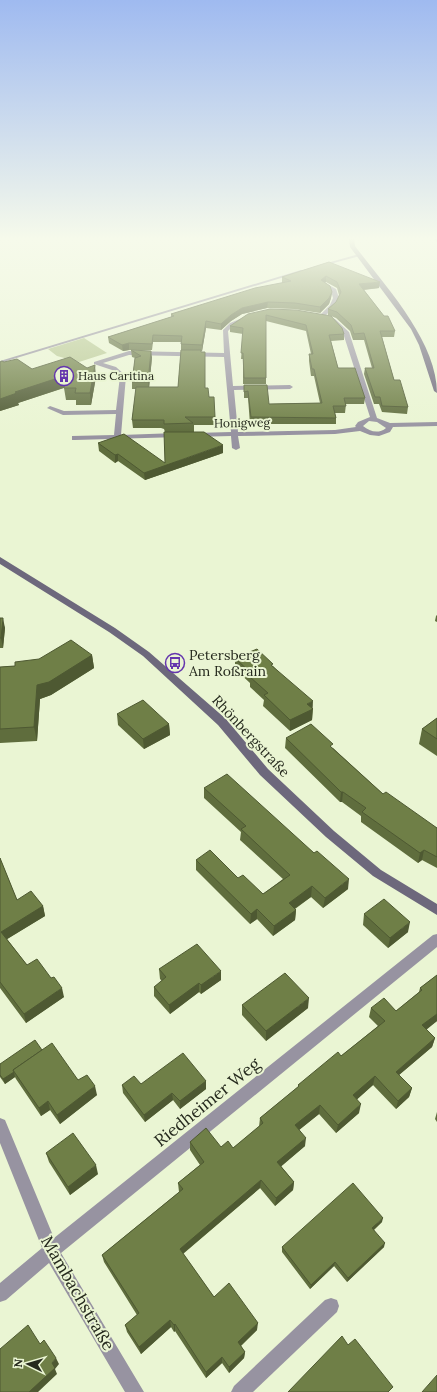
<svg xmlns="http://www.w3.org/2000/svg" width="437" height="1392" viewBox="0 0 437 1392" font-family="Lora,serif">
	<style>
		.green { fill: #b8c893 }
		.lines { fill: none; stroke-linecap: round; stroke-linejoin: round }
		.lane { fill: #9793a1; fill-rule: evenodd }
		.street { fill: #9793a1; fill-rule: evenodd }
		.secondary { fill: #6d687c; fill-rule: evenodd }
		.wall { fill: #5f6d3d }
		.shaded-wall { fill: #4e5932 }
		.building { fill: #6f7f47; stroke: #4e5932 }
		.labels { text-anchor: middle; stroke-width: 4; stroke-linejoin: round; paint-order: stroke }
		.far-poi-label { font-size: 12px; fill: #25291d; stroke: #eaf5d3; text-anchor: start }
		.far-street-label { font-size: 12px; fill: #25291d; stroke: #eaf5d3 }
		.poi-label { font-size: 14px; fill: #25291d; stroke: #eaf5d3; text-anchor: start }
		.street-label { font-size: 14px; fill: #25291d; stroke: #eaf5d3 }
		.near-street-label { font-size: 17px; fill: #25291d; stroke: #eaf5d3 }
	</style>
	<rect width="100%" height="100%" fill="#eaf5d3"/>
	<!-- green -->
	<polygon class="green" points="84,338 107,353 79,362 57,356 48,349"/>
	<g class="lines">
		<!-- lane -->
		<g class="lane">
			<polygon points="359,254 360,256 322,266 320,265"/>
			<polygon points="301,270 304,271 0,363 0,361"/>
		</g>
		<!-- street -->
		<g class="street">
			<path d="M325,283L336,289L339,298L334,307L325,316L335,319L349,332L377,418L390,423L437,422V426L393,427L390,432L379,436L370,435L360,431L335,434L238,436L240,448L236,450L232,448L231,436L192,437L191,435L195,433L231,432L224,357L129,355L103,363L116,367L126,376L121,435L177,433L181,435L180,437L75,440H72V436L114,435L116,414L63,415L47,408L50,406L64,411L116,410L120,376L112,370L94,364V362L129,351L224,353L223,330L230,323L252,314L255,316L254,317L234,325L228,331L233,386L290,385L293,387L290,389L234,390L238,432L335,430L356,427L355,426L358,422L370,417L343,333L331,321L318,317L330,305L333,298L331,291L322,285ZM369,421L377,422L386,428C379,434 370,432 363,426Z"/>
			<polygon points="437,934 437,947 61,1253 144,1392 125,1392 49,1263 6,1300 0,1302 0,1283 42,1248 0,1143 0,1118 5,1120 54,1238 433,935"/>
			<polygon points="331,1298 337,1300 339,1306 337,1312 253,1392 231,1392 234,1386 325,1300"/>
		</g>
		<!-- secondary -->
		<g class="secondary">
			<path d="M349,239H354L355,246C385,286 437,341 437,393L434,391L419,345L411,329L350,247Z"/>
			<polygon points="434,239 437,239 437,242"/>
			<polygon points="0,557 115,628 149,652 226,719 268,769 334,831 381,870 437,904 437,915 373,876 326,837 260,775 218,725 143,656 109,632 0,564"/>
		</g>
	</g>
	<!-- wall -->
	<g class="wall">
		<polygon points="329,262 379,288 364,290 395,331 394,337 382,337 394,380 408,407 407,414 382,412 379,404 374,404 364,374 365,368 372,368 364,340 353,340 350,331 336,318 328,315 328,309 336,302 339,295 337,288 326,282 325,282 332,292 331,298 329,304 320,313 294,309 267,308 242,314 231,321 221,330 206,328 202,351 201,351 201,352 205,388 215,417 215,425 194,425 194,432 165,432 164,429 161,428 133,428 132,420 136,389 132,389 132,382 135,358 132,357 131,350 152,357 149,387 178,387 181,350 181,342 153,342 152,350 129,350 123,351 109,343 108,337 171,317 171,314 282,283 282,277"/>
		<polygon points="270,309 344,334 344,340 331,341 338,368 365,398 364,404 346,404 345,413 335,413 336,418 336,424 250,424 248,398 244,398 244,385 269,404 320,403 314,376 311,376 309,361 309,354 311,354 306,331 266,321 266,384 243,384 243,359 241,359 243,334 230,332 230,326"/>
		<polygon points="0,362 4,362 32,369 96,377 91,405 76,405 76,400 66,400 64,388 18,403 19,405 0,411"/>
		<polygon points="98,443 165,463 223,453 145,480 118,461 115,463 99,451"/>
		<polygon points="437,615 437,622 435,621 436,616"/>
		<polygon points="0,618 5,628 3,648 0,648"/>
		<polygon points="92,655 94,668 51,695 40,699 37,741 0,743 0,667 15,666"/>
		<polygon points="235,658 273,666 313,709 312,720 290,731 263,706 264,700 250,687 250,683 235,669"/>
		<polygon points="117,714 169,724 170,735 144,749 118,725"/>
		<polygon points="437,718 437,756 419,744 422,729"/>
		<polygon points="286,738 333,748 383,794 437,828 437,868 422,860 418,863 361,822 361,816 342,802 340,802 285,748"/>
		<polygon points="204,788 348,889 323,908 311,897 295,909 296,910 295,920 273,936 257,919 250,924 196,870 196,860 238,878 263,894 283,879 240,840 241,832 204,798"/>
		<polygon points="0,858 17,900 43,906 45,916 7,939 27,965 64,997 26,1023 0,988"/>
		<polygon points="364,914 408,932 388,948 363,925"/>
		<polygon points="159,969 221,980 201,994 199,992 170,1014 154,996 154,987 162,981 160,979"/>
		<polygon points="437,975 437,1021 426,1029 435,1038 432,1047 399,1075 412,1088 409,1097 396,1109 373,1085 357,1099 359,1113 336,1133 319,1114 299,1130 305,1146 281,1166 294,1182 293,1190 275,1206 260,1188 183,1254 214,1297 257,1330 241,1346 245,1352 244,1358 229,1373 222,1363 206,1378 175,1331 174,1332 171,1327 141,1354 127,1332 125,1325 137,1315 104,1262 102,1255 179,1192 178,1183 200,1165 190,1150 190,1142 221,1147 233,1148 259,1127 260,1118 298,1087 298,1085 341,1056 378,1026 369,1017 371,1008 396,1011 419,992 420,988"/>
		<polygon points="242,1005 308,1008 266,1041 242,1015"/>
		<polygon points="42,1050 97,1095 60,1124 50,1110 41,1116 16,1079 15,1077 5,1084 0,1077 0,1064"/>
		<polygon points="206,1081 206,1089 180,1109 173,1100 145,1122 123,1093 122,1085"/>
		<polygon points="437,1112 437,1122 435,1119"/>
		<polygon points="46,1153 98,1174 70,1195 49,1162"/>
		<polygon points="382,1222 374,1230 384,1247 347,1282 334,1266 310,1289 282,1252 282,1247"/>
	</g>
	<!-- shaded-wall -->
	<g class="shaded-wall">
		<polygon points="326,276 326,282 321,285 321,280"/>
		<polygon points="380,282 379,288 359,290 359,284"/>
		<polygon points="332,292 331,298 329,304 320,313 320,307"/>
		<polygon points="268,302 267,308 242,314 231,321 221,330 221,324 231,315 242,308"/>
		<polygon points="206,321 206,328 202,351 202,345"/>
		<polygon points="129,343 129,350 123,351 122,345"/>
		<polygon points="151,351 152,357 149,389 148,382"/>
		<polygon points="95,365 96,377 91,405 90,393"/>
		<polygon points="67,375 69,386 18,403 19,405 0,411 0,399 15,392"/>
		<polygon points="223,445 223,453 145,480 144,473"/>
		<polygon points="118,454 118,461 115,463 115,455"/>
		<polygon points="3,618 5,628 3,648 1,638"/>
		<polygon points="92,655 94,668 51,695 40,699 37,741 34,727 37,685"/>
		<polygon points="313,701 312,720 290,731 290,720 307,704"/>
		<polygon points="169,724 170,735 144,749 143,739"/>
		<polygon points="341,792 343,792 342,802 340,802"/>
		<polygon points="424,850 422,860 418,863 420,853"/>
		<polygon points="349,879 348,889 323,908 325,898"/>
		<polygon points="312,886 311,897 288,913 289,903"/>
		<polygon points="43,906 45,916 4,941 1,932"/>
		<polygon points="257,909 257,919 250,924 251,914"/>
		<polygon points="296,910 295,920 273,936 274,926"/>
		<polygon points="410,922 408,932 388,948 390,938"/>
		<polygon points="221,971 221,980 201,994 201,985"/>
		<polygon points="199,983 199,992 170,1014 169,1005"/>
		<polygon points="62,988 64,997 26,1023 24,1014"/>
		<polygon points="309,998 308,1008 266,1041 266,1031"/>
		<polygon points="437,1014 437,1021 420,1035 422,1025"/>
		<polygon points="435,1038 432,1047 393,1080 396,1072"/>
		<polygon points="14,1072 15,1077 5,1084 3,1079"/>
		<polygon points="375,1076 373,1085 352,1104 353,1095"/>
		<polygon points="206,1081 206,1089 180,1109 180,1101"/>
		<polygon points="95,1086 97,1095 60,1124 57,1115"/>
		<polygon points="412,1088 409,1097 396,1109 398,1101"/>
		<polygon points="172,1093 173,1100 145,1122 144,1115"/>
		<polygon points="48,1101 50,1110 41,1116 39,1108"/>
		<polygon points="361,1104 359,1113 336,1133 338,1125"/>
		<polygon points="320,1105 319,1114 294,1134 295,1125"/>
		<polygon points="306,1138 305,1146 277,1170 277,1162"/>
		<polygon points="96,1165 98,1174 70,1195 68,1187"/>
		<polygon points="261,1180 260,1188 180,1256 180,1249"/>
		<polygon points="294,1182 293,1190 275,1206 276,1198"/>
		<polygon points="383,1218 382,1222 371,1232 372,1228"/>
		<polygon points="385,1243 384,1247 347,1282 348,1278"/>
		<polygon points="335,1262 334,1266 310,1289 311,1285"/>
		<polygon points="170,1320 171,1327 141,1354 139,1347"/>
		<polygon points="258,1323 257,1330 238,1348 238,1342"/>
		<polygon points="175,1324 175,1331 174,1332 174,1325"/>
		<polygon points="245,1352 244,1358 229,1373 229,1367"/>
		<polygon points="222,1357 222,1363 206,1378 206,1372"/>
		<polygon points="56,1358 59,1364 55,1369 57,1374 38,1392 29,1392 52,1363"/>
	</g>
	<!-- building -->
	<g class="building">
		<polygon points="329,262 380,282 359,284 384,316 388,316 395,331 380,331 394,380 400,380 408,407 382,406 380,397 375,397 365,368 374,368 364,333 354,334 351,325 337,312 328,309 336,302 341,292 337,282 326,276 321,280 330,286 332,292 329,298 320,307 295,303 268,302 242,308 231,315 221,324 206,321 202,345 181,344 182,336 153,335 152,344 129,343 122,345 108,337 174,316 171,314 255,288 291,281 282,277"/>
		<polygon points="270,309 296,310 331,316 342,328 344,334 329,335 338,368 355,368 365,398 344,398 346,406 333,406 336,418 251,417 248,391 244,392 244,385 267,385 269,404 322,403 314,369 312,369 309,354 313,354 306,325 266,315 266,378 244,378 243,353 241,353 243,328 230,326 248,314"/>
		<polygon points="131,350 151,351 148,382 132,382 135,358 141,356"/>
		<polygon points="181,350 201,350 201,352 205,352 205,388 208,388 209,397 214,397 215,417 185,417 193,423 164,424 164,420 132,420 136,387 178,387"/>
		<polygon points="70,357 87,368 95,365 90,393 75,393 76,388 64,388 67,375 15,392 17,393 0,399 0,362 2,361 4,362 17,359 32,369"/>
		<polygon points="164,432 204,432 223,445 144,473 118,454 115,455 98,443 124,434 165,463"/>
		<polygon points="0,618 3,618 1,638 0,638"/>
		<polygon points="71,640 92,655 49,682 37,685 34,727 0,729 0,667 15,666 15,662 39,659"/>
		<polygon points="257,649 273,664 271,665 313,701 307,704 313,709 290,720 264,695 268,693 250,677 253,675 235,658"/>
		<polygon points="143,700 169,724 143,739 117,714"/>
		<polygon points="437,718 437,739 422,729"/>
		<polygon points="311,724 333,744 330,746 383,794 386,792 437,828 437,857 424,850 420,853 362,812 366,808 343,792 341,792 286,738"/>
		<polygon points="227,774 314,853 317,851 349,879 325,898 312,886 289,903 296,910 274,926 257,909 251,914 196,860 210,850 238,878 243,875 263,894 290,875 241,829 246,826 204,788"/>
		<polygon points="0,858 17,900 31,891 43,906 1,932 27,965 37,959 51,978 54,977 62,988 24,1014 0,982"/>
		<polygon points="384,899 410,922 390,938 364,914"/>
		<polygon points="197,944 221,971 201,985 199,983 169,1005 154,987 166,977 159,969"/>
		<polygon points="285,973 309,998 266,1031 242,1005"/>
		<polygon points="437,975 437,1014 422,1025 435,1038 396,1072 412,1088 398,1101 375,1076 353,1095 361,1104 338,1125 320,1105 295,1125 306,1138 277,1162 294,1182 276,1198 261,1180 180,1249 214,1297 229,1283 258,1323 238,1342 245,1352 229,1367 222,1357 206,1372 175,1324 174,1325 170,1320 139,1347 125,1325 139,1313 102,1255 183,1189 178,1183 204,1162 190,1142 206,1128 221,1147 228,1141 233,1148 263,1123 260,1118 299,1086 298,1085 338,1052 341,1056 385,1021 371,1008 384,998 396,1011 422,990 420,988"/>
		<polygon points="35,1040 42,1050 13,1070 14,1072 3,1079 0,1075 0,1064"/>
		<polygon points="52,1043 78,1080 87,1075 95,1086 57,1115 48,1101 39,1108 13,1070"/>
		<polygon points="183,1053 206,1081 180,1101 172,1093 144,1115 122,1085 134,1076 141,1084"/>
		<polygon points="73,1133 96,1165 68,1187 46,1153"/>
		<polygon points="353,1183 383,1218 372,1228 385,1243 348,1278 335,1262 311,1285 282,1247"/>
		<polygon points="28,1325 40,1344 44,1340 56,1358 52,1363 55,1368 29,1392 0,1392 0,1349"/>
		<polygon points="342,1336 348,1345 355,1339 393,1387 388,1392 288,1392"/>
		<polygon points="437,1375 437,1392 422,1392"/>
	</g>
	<!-- sky -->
	<linearGradient id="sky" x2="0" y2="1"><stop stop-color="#9fbaf0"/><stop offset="0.55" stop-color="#f6faeb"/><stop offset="1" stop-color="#f6faeb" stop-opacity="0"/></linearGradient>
	<rect width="437" height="434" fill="url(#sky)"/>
	<!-- icons -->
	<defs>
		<g id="building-ring" transform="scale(1)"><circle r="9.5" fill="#eaf5d3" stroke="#6436ad" stroke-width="1.5"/><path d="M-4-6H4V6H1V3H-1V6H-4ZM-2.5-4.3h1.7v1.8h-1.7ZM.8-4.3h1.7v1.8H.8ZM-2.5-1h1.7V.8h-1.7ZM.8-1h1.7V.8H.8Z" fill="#6436ad"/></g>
		<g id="bus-ring" transform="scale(1)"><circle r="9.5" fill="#eaf5d3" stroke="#6436ad" stroke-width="1.5"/><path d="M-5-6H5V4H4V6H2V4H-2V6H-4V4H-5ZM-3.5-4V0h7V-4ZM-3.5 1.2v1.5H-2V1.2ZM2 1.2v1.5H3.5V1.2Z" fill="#6436ad"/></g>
	</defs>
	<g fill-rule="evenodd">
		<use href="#building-ring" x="64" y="376"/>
		<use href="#bus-ring" x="175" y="663"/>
	</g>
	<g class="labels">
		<!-- far-poi labels -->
		<g class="far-poi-label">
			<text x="78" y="380">Haus Caritina</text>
		</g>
		<!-- far-street labels -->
		<g class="far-street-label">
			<text transform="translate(242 423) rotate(-1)" y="4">Honigweg</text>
		</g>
		<!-- poi labels -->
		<g class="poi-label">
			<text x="189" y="660">Petersberg<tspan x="189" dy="16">Am Roßrain</tspan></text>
		</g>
		<!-- street labels -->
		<g class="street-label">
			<text transform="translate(251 736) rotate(47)" y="5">Rhönbergstraße</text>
		</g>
		<!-- near-street labels -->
		<g class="near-street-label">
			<text transform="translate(207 1102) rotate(-39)" y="6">Riedheimer Weg</text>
			<text transform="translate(78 1293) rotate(60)" y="6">Mambachstraße</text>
		</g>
	</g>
	<!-- north arrow -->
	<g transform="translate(28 1364) rotate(275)" stroke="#eaf5d3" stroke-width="3" paint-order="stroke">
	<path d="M0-3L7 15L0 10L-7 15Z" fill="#25291d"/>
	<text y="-6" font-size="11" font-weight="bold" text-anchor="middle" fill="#25291d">N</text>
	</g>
</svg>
